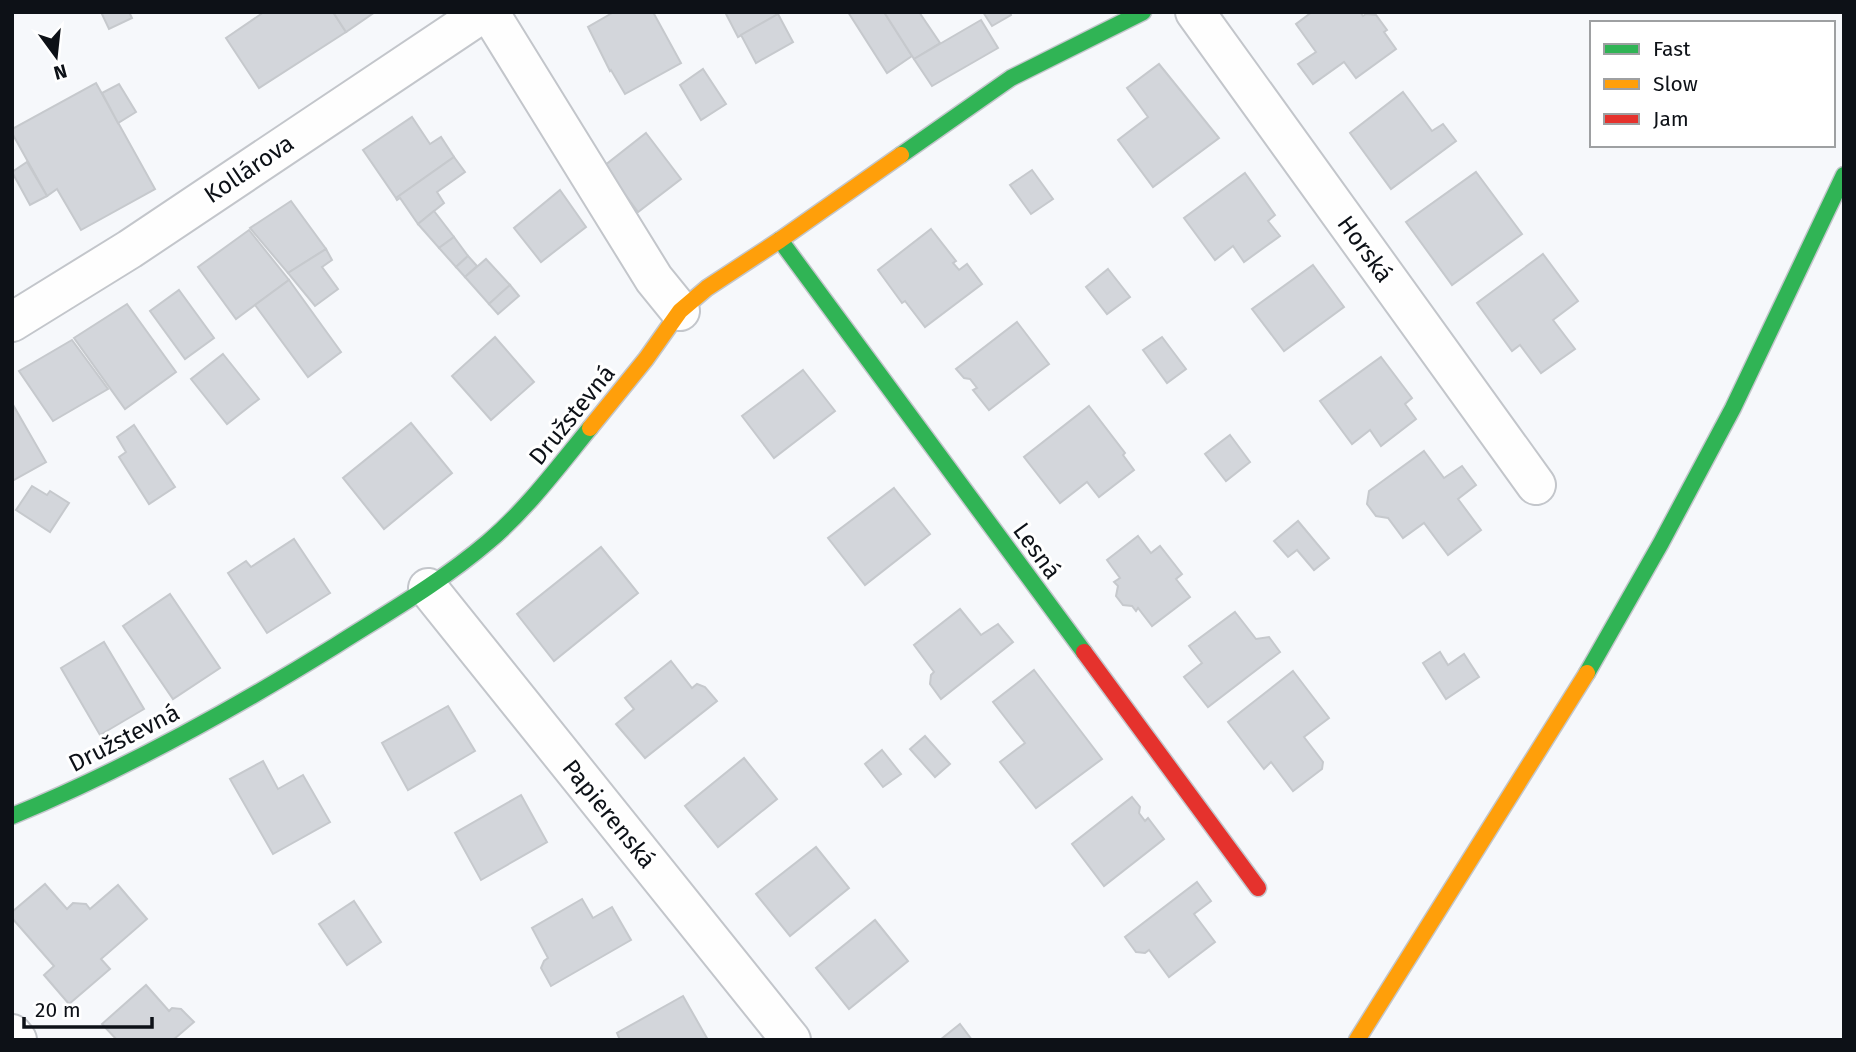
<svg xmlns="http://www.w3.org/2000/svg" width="1856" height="1052" viewBox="0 0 1856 1052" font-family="'Fira Sans',sans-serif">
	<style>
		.building { fill: #d3d6db; stroke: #c6c9cd; stroke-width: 2 }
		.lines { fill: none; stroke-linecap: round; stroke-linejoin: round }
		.street-casing { stroke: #c3c6cb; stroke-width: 42 }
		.fast-casing { stroke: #c3c6cb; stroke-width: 19 }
		.slow-casing { stroke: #c3c6cb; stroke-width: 19 }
		.jam-casing { stroke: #c3c6cb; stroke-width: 19 }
		.street { stroke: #fefefe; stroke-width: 38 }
		.fast { stroke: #30b455; stroke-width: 16 }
		.slow { stroke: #ff9f0a; stroke-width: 16 }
		.jam { stroke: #e5322d; stroke-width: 16 }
		.labels { text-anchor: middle; stroke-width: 6; stroke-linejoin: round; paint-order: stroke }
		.street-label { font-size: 24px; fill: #0d1117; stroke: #fff }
	</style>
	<rect width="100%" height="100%" fill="#f6f8fb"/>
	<!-- building -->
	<g class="building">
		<polygon points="101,12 129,12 132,18 109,29"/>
		<polygon points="264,12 333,12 346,32 259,88 226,38"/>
		<polygon points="333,12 375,12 346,32"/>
		<polygon points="614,12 653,12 681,63 625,94 611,70 610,71 588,27"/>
		<polygon points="725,12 777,12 778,14 738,37"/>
		<polygon points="848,12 884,12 912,56 887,73"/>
		<polygon points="884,12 919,12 940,43 914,59"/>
		<polygon points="983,12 1010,12 1011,15 992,26"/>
		<polygon points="1312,12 1360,12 1363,16 1366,14 1376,15 1387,30 1384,32 1396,49 1356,78 1344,62 1313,84 1298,64 1316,52 1296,24"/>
		<polygon points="778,14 793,42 756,63 741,35"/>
		<polygon points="981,20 998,48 932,86 914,59"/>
		<polygon points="1159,64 1219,138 1153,187 1118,140 1148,117 1127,88"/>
		<polygon points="703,69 726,104 701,120 680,85"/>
		<polygon points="96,83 155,189 81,230 57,189 47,196 12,133 12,129"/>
		<polygon points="119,84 136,112 118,123 102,93"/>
		<polygon points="1403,92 1432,131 1443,124 1456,141 1391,189 1350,133"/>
		<polygon points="412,117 430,144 441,137 454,157 396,198 363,150"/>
		<polygon points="646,133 681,179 638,212 604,166"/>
		<polygon points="454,157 465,172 437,192 444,203 418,224 400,198 397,200 396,198"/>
		<polygon points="27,162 47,196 30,205 12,172"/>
		<polygon points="1032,170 1053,199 1031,214 1010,185"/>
		<polygon points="1476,172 1522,234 1452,285 1406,222"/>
		<polygon points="1245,173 1275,215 1268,221 1280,236 1244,262 1233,246 1215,260 1184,218"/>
		<polygon points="560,190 586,227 541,262 514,228"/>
		<polygon points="291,201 326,249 288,273 250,228"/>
		<polygon points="434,211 454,237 439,248 418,224"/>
		<polygon points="931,229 956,261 953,263 959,270 967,264 982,284 925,327 905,301 902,303 878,270"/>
		<polygon points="249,230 289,280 236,319 198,267"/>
		<polygon points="454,237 468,256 456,267 439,248"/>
		<polygon points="326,249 332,260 322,267 338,289 315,306 288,273"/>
		<polygon points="1543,254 1578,301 1553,320 1575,349 1541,373 1520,345 1512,351 1477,303"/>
		<polygon points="468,256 477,266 465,277 456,267"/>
		<polygon points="486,259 510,285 489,304 465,277"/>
		<polygon points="1313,265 1344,307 1284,351 1252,309"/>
		<polygon points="1108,269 1130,297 1107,314 1086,287"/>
		<polygon points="289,280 341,352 308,377 255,305"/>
		<polygon points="510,285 519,296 498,314 489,304"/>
		<polygon points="179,290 214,338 185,359 150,311"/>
		<polygon points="127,304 176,372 125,409 74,338"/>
		<polygon points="1017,322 1049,364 989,410 973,390 977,388 970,379 964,378 956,369"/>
		<polygon points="495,337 534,382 491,420 452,376"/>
		<polygon points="1162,337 1186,369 1167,383 1143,350"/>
		<polygon points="72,340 108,389 53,421 19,371"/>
		<polygon points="223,354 259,399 227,424 191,379"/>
		<polygon points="1381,357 1412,398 1405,404 1416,419 1381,446 1370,430 1352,444 1320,401"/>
		<polygon points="803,370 835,411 774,458 742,416"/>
		<polygon points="12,403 46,462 12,481"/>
		<polygon points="1089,406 1125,453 1123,455 1134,470 1099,497 1087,482 1060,503 1024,457"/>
		<polygon points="411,423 452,473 384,529 343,478"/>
		<polygon points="134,425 175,487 149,504 119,457 126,452 117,437"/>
		<polygon points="1230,435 1250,462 1226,481 1205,454"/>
		<polygon points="1424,451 1444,478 1462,466 1476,485 1458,499 1481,530 1448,555 1424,523 1403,538 1388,518 1376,516 1367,504 1369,491"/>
		<polygon points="32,486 47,495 50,491 69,503 50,532 16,510"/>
		<polygon points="894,488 930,534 865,585 828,538"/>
		<polygon points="1298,521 1329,558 1314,570 1297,550 1288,557 1274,541"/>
		<polygon points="1138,536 1151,553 1160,546 1182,574 1176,579 1190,597 1152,626 1138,608 1136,611 1132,606 1123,605 1116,596 1118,586 1114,582 1120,578 1107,560"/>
		<polygon points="294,539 330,593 267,633 228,573 246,561 251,567"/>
		<polygon points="601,547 638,593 554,661 517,614"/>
		<polygon points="170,594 220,668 173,699 123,626"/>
		<polygon points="960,609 981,635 998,624 1013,642 941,699 930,684 931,675 934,672 914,645"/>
		<polygon points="1235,612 1256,639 1269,637 1280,652 1208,707 1184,677 1202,663 1189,646"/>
		<polygon points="104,642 144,709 100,735 61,668"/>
		<polygon points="1440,652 1448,665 1464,654 1479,677 1446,699 1423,663"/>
		<polygon points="671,661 692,688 697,684 705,687 717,701 645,758 616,724 634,709 625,698"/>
		<polygon points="1034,670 1102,759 1036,808 1000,762 1025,743 993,702"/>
		<polygon points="1293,671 1329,718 1304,737 1323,762 1322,769 1293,791 1271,762 1264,769 1228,722"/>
		<polygon points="448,706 475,751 408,790 382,743"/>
		<polygon points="925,736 950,764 935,777 910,749"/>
		<polygon points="882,750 901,774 883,787 865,764"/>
		<polygon points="744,758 777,799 718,847 685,806"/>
		<polygon points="263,761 278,789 303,775 330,822 273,854 230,779"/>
		<polygon points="521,795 547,842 481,880 455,833"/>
		<polygon points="1132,797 1140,807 1139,813 1145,821 1148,818 1164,839 1104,886 1072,844"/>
		<polygon points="816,847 849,888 790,936 756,894"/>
		<polygon points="1197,882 1211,901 1194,914 1215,942 1169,977 1149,950 1145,953 1136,952 1125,937"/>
		<polygon points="45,884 67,909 73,903 86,904 90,909 118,885 147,919 101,959 110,969 69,1004 44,975 54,966 12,918 12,912"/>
		<polygon points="582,899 593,918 612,907 631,940 551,986 541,968 544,961 548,958 532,928"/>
		<polygon points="354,901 381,942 347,965 319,924"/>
		<polygon points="875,920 908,961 849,1009 816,968"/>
		<polygon points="146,985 169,1011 172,1008 181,1009 194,1022 173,1040 117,1040 102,1024"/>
		<polygon points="683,996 708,1040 620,1040 617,1033"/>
		<polygon points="960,1024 972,1040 940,1040"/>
	</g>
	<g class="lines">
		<!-- street casing -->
		<g class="street-casing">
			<g id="street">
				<polyline points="489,12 654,279 680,311"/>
				<polyline points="1195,12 1536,485"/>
				<polyline points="12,322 130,249 484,12"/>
				<polyline points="428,588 791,1040"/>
				<polyline points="12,1034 17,1040"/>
			</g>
		</g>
		<!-- fast casing -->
		<g class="fast-casing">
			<g id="fast">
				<polyline points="901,155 1011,78 1143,12"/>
				<polyline points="780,240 1084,652"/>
				<polyline points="1587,673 1661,543 1733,408 1844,175"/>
				<path d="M12,816C124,770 232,710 335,646C387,613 441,582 488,542C527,509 558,467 590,428"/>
			</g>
		</g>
		<!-- slow casing -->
		<g class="slow-casing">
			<g id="slow">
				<polyline points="590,428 646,359 680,311 707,288 780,240 901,155"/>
				<polyline points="1357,1040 1587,673"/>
			</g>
		</g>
		<!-- jam casing -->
		<g class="jam-casing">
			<polyline id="jam" points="1084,652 1258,888"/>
		</g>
		<!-- street -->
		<use href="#street" class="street"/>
		<!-- fast -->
		<use href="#fast" class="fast"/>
		<!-- slow -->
		<use href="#slow" class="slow"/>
		<!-- jam -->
		<use href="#jam" class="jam"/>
	</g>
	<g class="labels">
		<!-- street labels -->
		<g class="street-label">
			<text transform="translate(249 169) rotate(-34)" y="8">Kollárova</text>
			<text transform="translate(1365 249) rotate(54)" y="8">Horská</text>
			<text transform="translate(572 415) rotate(-51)" y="8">Družstevná</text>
			<text transform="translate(1037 551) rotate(54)" y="8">Lesná</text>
			<text transform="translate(124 738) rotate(-27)" y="8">Družstevná</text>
			<text transform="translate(609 814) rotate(51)" y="8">Papierenská</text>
		</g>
	</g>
	<!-- border -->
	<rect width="1856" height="1052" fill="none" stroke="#0d1117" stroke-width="28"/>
	<!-- legend -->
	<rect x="1590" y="21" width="245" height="126" fill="#ffffff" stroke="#9ea0a2" stroke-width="2"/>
	<rect x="1604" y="44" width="35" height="10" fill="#30b455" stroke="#9ea0a2" stroke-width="2"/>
	<text x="1653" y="56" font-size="21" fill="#0d1117">Fast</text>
	<rect x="1604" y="79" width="35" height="10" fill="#ff9f0a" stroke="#9ea0a2" stroke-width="2"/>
	<text x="1653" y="91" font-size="21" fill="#0d1117">Slow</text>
	<rect x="1604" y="114" width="35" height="10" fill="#e5322d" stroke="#9ea0a2" stroke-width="2"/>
	<text x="1653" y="126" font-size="21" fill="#0d1117">Jam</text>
	<!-- north arrow -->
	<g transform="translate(56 56) rotate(165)" stroke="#ffffff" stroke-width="5" paint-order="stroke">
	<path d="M0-5L12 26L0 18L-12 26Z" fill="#0d1117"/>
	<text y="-10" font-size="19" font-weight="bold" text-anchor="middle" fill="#0d1117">N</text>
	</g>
	<!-- scale -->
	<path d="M24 1017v10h128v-10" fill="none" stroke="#0d1117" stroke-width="3.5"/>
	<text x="35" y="1017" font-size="21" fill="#0d1117" stroke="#ffffff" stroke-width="5" paint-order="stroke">20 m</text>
</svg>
